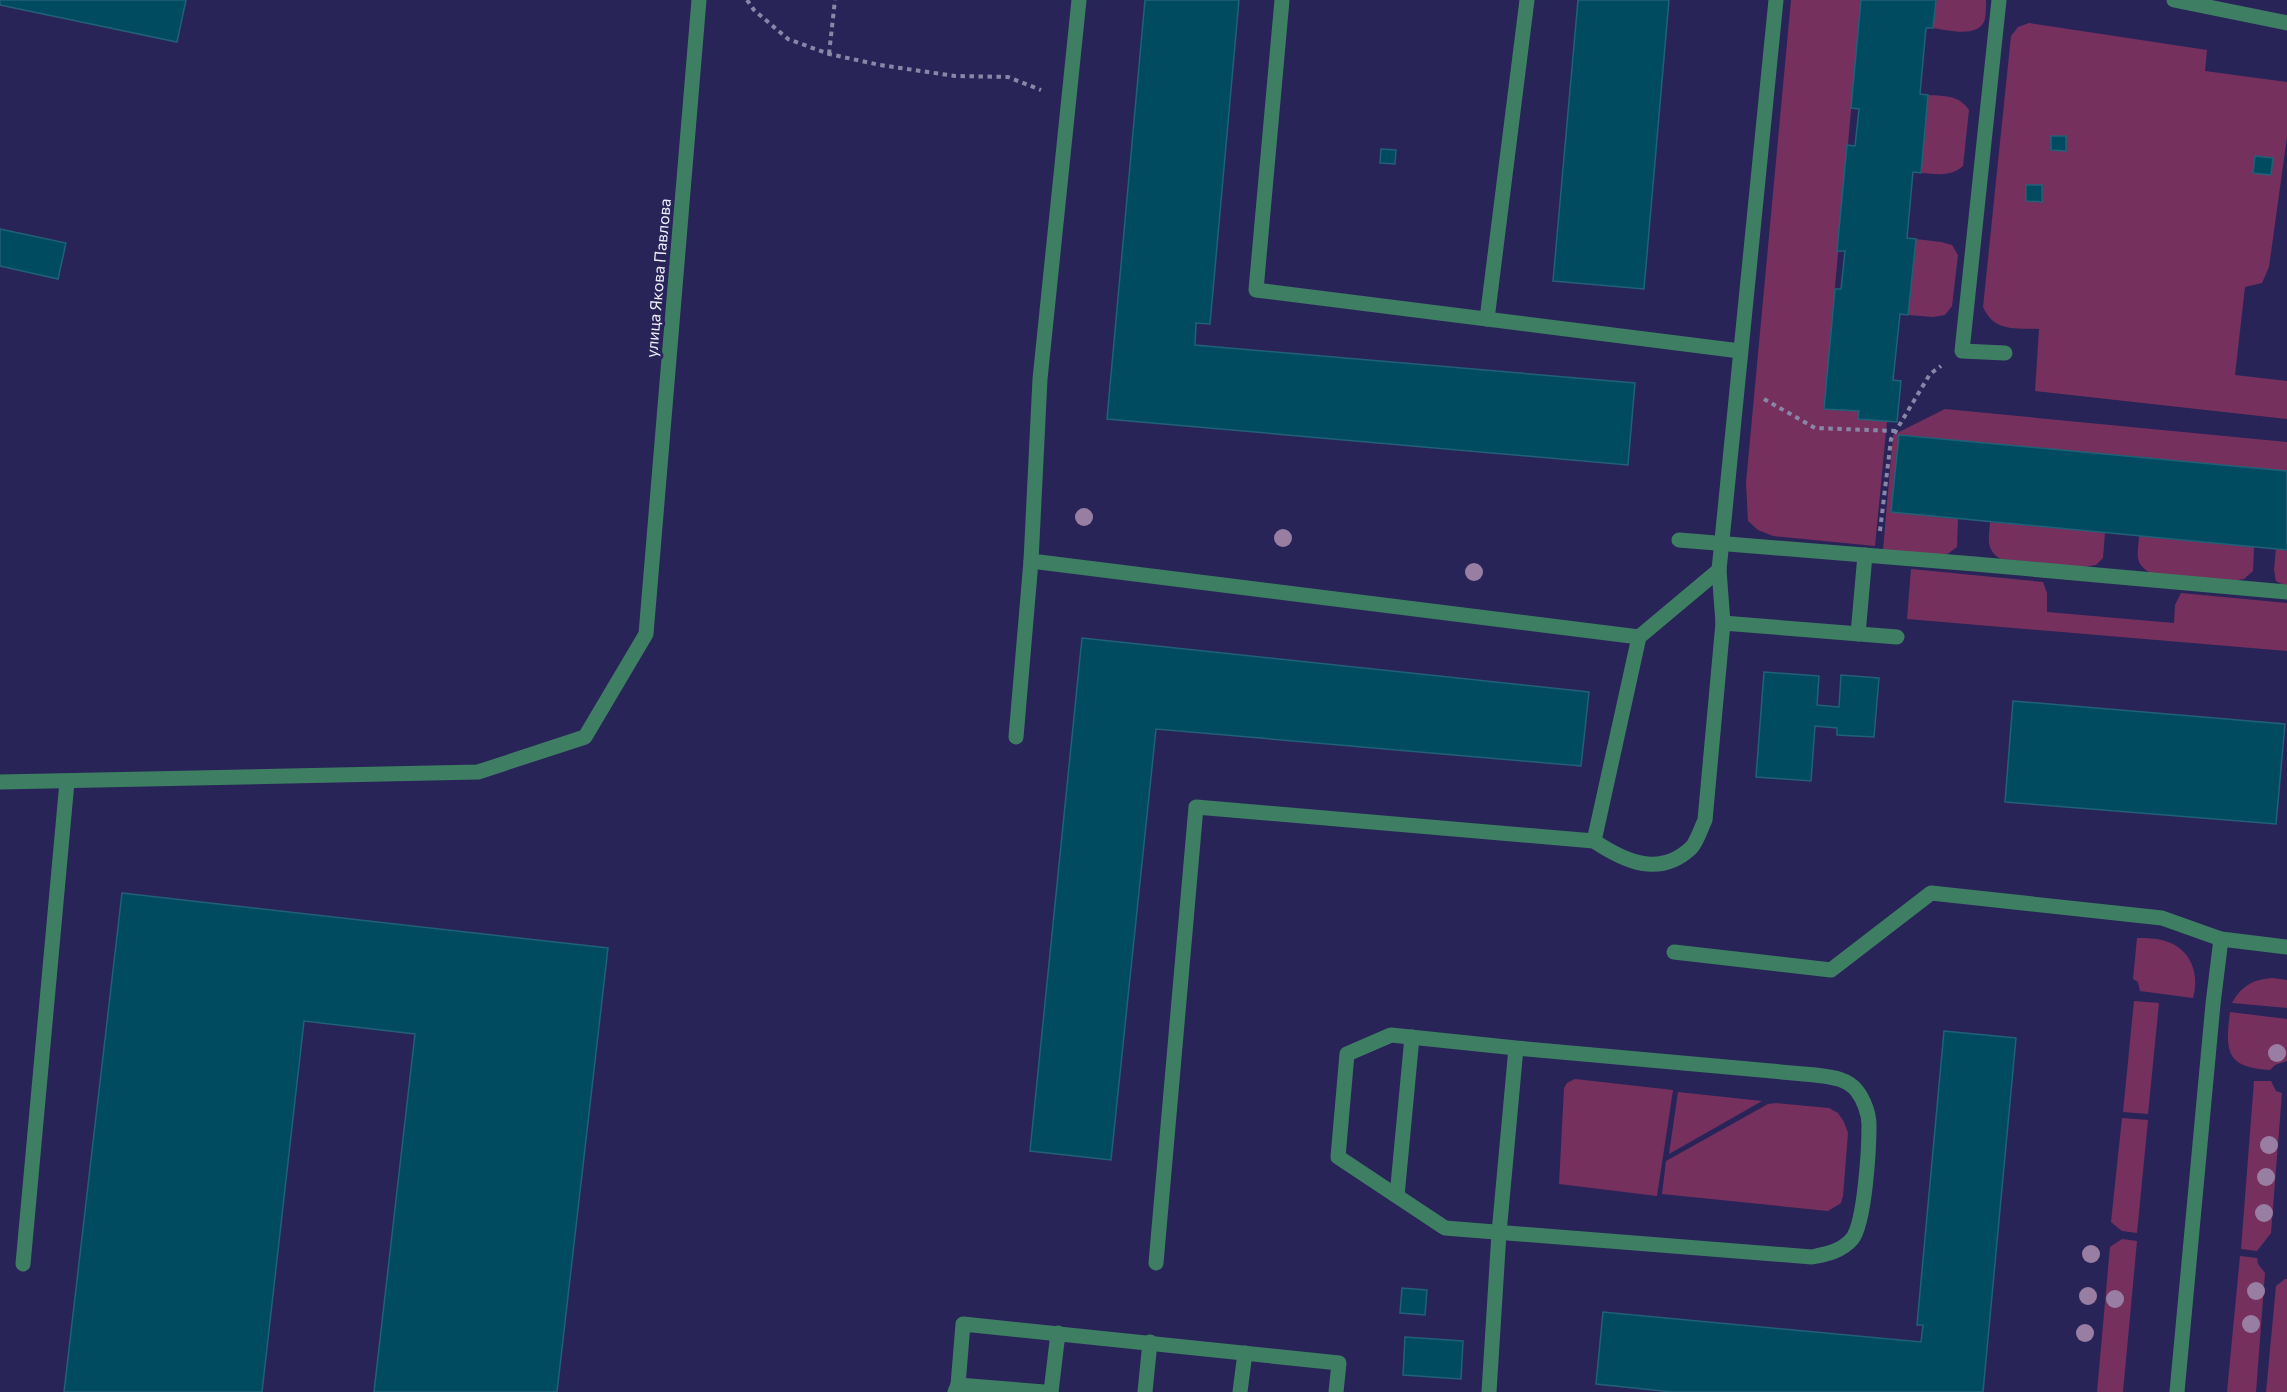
<svg xmlns="http://www.w3.org/2000/svg" width="2287" height="1392" viewBox="0 0 2287 1392" font-family="Commissioner,sans-serif">
	<style>
		.green { fill: #76305d }
		.building { fill: #004b60; stroke: #206177; stroke-width: 1.5 }
		.lines { fill: none; stroke-linecap: round; stroke-linejoin: round }
		.path { stroke: #8987a8; stroke-width: 4; stroke-dasharray: 4.5 4.5; stroke-linecap: butt }
		.minor { stroke: #3e7f63; stroke-width: 15 }
		.tree { fill: #997ea3 }
		.labels { text-anchor: middle; stroke-width: 6; stroke-linejoin: round; paint-order: stroke }
		.street-label { font-size: 16px; fill: #eeeffc; stroke: #292458 }
	</style>
	<rect width="100%" height="100%" fill="#292458"/>
	<!-- green -->
	<g class="green">
		<polygon points="1791,0 1861,0 1824,408 1859,411 1859,419 1887,421 1875,546 1773,536 1758,530 1748,521 1746,483"/>
		<path d="M1936,0H1986C1986,6 1986,13 1985,19C1979,39 1948,30 1933,28Z"/>
		<path d="M2029,23L2207,50L2205,71L2287,82V137L2269,267L2262,283L2245,287L2235,375L2287,381V419L2035,391L2039,329C2015,328 1994,332 1983,307L2011,36L2018,27Z"/>
		<path d="M1928,95C1945,96 1959,95 1969,110L1963,166C1951,177 1937,174 1921,173Z"/>
		<polygon points="1916,239 1941,242 1952,245 1958,255 1952,306 1945,315 1933,317 1908,315"/>
		<polygon points="1945,409 2287,442 2287,471 1899,435 1891,512 1958,519 1957,547 1945,556 1883,550 1893,435"/>
		<path d="M1990,522L2105,532L2103,558L2096,565L2084,567L2001,559C1985,550 1989,538 1990,522Z"/>
		<path d="M2139,536L2254,547L2253,571L2244,579L2232,581L2152,574C2133,563 2138,555 2139,536Z"/>
		<polygon points="2276,549 2287,550 2287,587 2276,581 2274,570"/>
		<polygon points="1911,569 2043,582 2047,593 2047,612 2174,623 2175,605 2181,593 2287,603 2287,651 1907,619"/>
		<path d="M2137,938C2146,938 2156,938 2165,941C2191,948 2200,975 2193,998L2140,991L2138,982L2133,979Z"/>
		<path d="M2273,978L2287,980V1008L2232,1003C2241,986 2254,979 2273,978Z"/>
		<polygon points="2134,1001 2159,1003 2148,1114 2123,1112"/>
		<path d="M2230,1012L2287,1019V1061L2275,1065L2270,1070C2226,1067 2225,1052 2230,1012Z"/>
		<polygon points="1575,1079 1673,1090 1657,1196 1559,1184 1564,1088 1567,1083"/>
		<polygon points="2254,1081 2271,1081 2276,1091 2282,1093 2271,1233 2257,1251 2241,1249"/>
		<polygon points="1678,1092 1762,1101 1669,1154"/>
		<polygon points="1776,1103 1829,1108 1838,1113 1844,1122 1848,1133 1843,1196 1841,1203 1828,1211 1662,1194 1666,1161 1768,1104"/>
		<polygon points="2122,1118 2148,1120 2137,1233 2122,1231 2111,1222"/>
		<polygon points="2122,1239 2137,1241 2123,1392 2097,1392 2110,1247"/>
		<polygon points="2240,1256 2257,1258 2258,1264 2265,1273 2256,1392 2227,1392"/>
		<polygon points="2285,1279 2287,1279 2287,1392 2266,1392 2276,1286"/>
	</g>
	<!-- building -->
	<g class="building">
		<polygon points="0,0 186,0 177,42 0,5"/>
		<polygon points="1145,0 1239,0 1210,324 1196,323 1195,345 1635,383 1628,465 1107,419"/>
		<polygon points="1578,0 1669,0 1644,289 1553,281"/>
		<polygon points="1861,0 1936,0 1933,28 1926,28 1920,94 1928,95 1921,173 1913,172 1907,238 1916,239 1908,315 1900,314 1893,380 1901,381 1897,422 1858,419 1859,411 1824,409 1835,289 1841,289 1845,251 1837,251 1847,145 1855,146 1859,109 1851,108"/>
		<polygon points="2051,136 2066,136 2066,151 2051,150"/>
		<polygon points="1381,149 1396,150 1395,164 1380,163"/>
		<polygon points="2255,156 2273,158 2271,175 2253,173"/>
		<polygon points="2026,185 2042,185 2042,202 2026,201"/>
		<polygon points="0,229 66,243 58,279 0,266"/>
		<polygon points="1899,435 2287,471 2287,550 1891,512"/>
		<polygon points="1082,638 1589,692 1581,766 1156,729 1111,1160 1030,1151"/>
		<polygon points="1764,672 1819,676 1817,705 1839,707 1841,675 1879,678 1874,737 1837,735 1837,728 1815,726 1811,781 1756,777"/>
		<polygon points="2013,701 2285,724 2276,824 2005,802"/>
		<polygon points="122,893 608,948 557,1392 374,1392 415,1034 304,1021 262,1392 64,1392"/>
		<polygon points="1944,1031 2016,1038 1983,1392 1672,1392 1596,1384 1603,1312 1921,1342 1923,1325 1917,1325"/>
		<polygon points="1402,1288 1427,1290 1425,1315 1400,1313"/>
		<polygon points="1405,1337 1463,1341 1461,1379 1403,1375"/>
	</g>
	<g class="lines">
		<!-- path -->
		<g class="path">
			<polyline points="747,0 754,10 788,39 829,54 880,65 955,76 1008,77 1041,90"/>
			<polyline points="829,54 835,0"/>
			<polyline points="1764,399 1815,428 1895,431"/>
			<polyline points="1880,531 1891,439 1930,374 1941,366"/>
		</g>
		<!-- minor -->
		<g class="minor">
			<polyline points="1282,0 1256,290 1740,351"/>
			<polyline points="1999,0 1962,351 2005,353"/>
			<polyline points="2174,0 2287,23"/>
			<polyline points="1487,319 1527,0"/>
			<polyline points="1679,540 1975,564 2287,592"/>
			<polyline points="1031,561 1639,637"/>
			<polyline points="1723,623 1897,637"/>
			<polyline points="1858,634 1865,555"/>
			<polyline points="1016,737 1031,561 1040,379 1079,0"/>
			<polyline points="0,782 478,772 585,737 646,634 699,0"/>
			<path d="M1594,841C1624,861 1659,878 1691,848C1697,842 1701,828 1705,820L1723,623L1719,570"/>
			<polyline points="1674,952 1831,970 1931,893 2162,918 2221,939 2287,947"/>
			<polyline points="1397,1196 1412,1037"/>
			<polyline points="1156,1263 1196,807 1594,841 1639,637 1719,570 1776,0"/>
			<polyline points="23,1264 67,782"/>
			<polyline points="958,1385 963,1324 1339,1363 1336,1392"/>
			<polyline points="955,1392 958,1385 1044,1392"/>
			<polyline points="1051,1392 1058,1333"/>
			<polyline points="1145,1392 1150,1342"/>
			<polyline points="1240,1392 1245,1353"/>
			<path d="M1489,1392L1499,1233L1516,1048L1815,1075C1830,1077 1847,1078 1857,1091C1864,1100 1869,1114 1869,1125C1869,1148 1865,1223 1852,1239C1842,1251 1827,1254 1812,1257L1445,1228L1338,1157L1347,1054L1391,1035L1516,1048"/>
			<polyline points="2177,1392 2213,1004 2221,939"/>
		</g>
	</g>
	<!-- trees -->
	<g class="tree">
		<circle cx="1084" cy="517" r="9"/>
		<circle cx="1283" cy="538" r="9"/>
		<circle cx="1474" cy="572" r="9"/>
		<circle cx="2277" cy="1053" r="9"/>
		<circle cx="2269" cy="1145" r="9"/>
		<circle cx="2266" cy="1177" r="9"/>
		<circle cx="2264" cy="1213" r="9"/>
		<circle cx="2091" cy="1254" r="9"/>
		<circle cx="2256" cy="1291" r="9"/>
		<circle cx="2088" cy="1296" r="9"/>
		<circle cx="2115" cy="1299" r="9"/>
		<circle cx="2251" cy="1324" r="9"/>
		<circle cx="2085" cy="1333" r="9"/>
	</g>
	<g class="labels">
		<!-- street labels -->
		<g class="street-label">
			<text transform="translate(658 278) rotate(-85)" y="6">улица Якова Павлова</text>
		</g>
	</g>
</svg>
